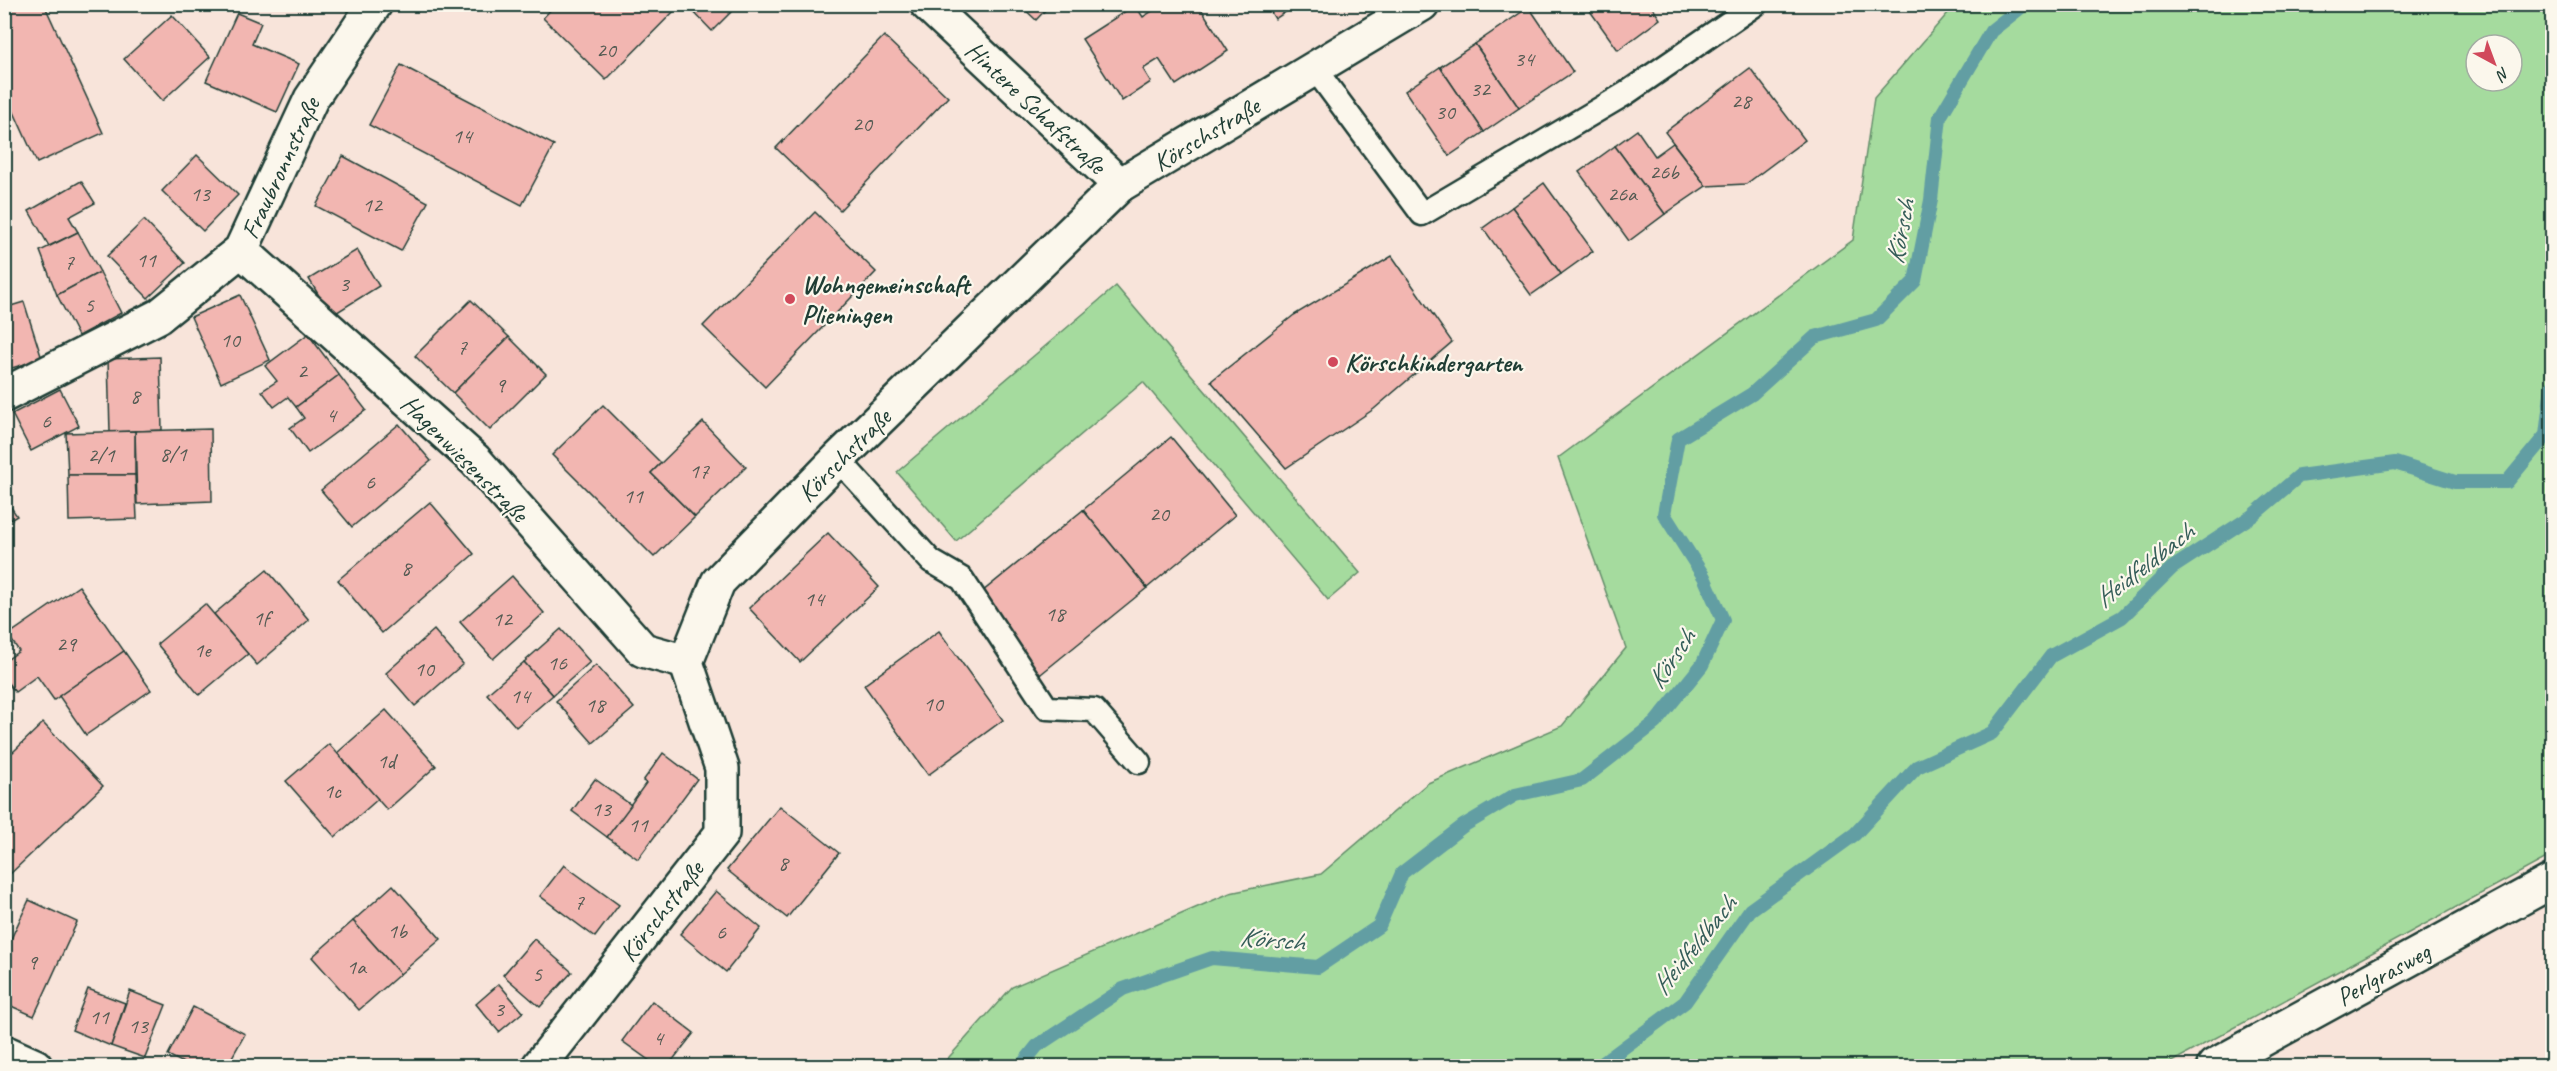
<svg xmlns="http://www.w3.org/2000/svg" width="2557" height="1071" viewBox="0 0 2557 1071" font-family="Caveat,sans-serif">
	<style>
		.green { fill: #a5db9e; stroke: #628c69; stroke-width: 1.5; fill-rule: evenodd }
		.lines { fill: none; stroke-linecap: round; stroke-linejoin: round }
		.stream { stroke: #629ea3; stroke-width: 14 }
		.building { fill: #f2b6b1; stroke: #1f3d34; stroke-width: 1.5 }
		.lane-casing { stroke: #1f3d34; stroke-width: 27 }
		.street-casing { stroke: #1f3d34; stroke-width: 38 }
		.lane { stroke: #fbf7ec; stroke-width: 22 }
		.street { stroke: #fbf7ec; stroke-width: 33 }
		.poi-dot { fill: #d1495b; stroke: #fbf7ec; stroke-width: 2 }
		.labels { text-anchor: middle; stroke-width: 4.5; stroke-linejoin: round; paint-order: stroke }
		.number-label { font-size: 22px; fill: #545b53 }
		.street-label { font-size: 26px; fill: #1f3d34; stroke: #fbf7ec }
		.poi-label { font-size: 26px; font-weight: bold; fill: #1f3d34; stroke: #fbf7ec; text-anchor: start }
		.water-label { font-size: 27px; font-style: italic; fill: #355d59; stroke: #fbf7ec }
	</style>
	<rect width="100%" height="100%" fill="#f8e4da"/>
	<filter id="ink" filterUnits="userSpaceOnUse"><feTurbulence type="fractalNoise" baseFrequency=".0167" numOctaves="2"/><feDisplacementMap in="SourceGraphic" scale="12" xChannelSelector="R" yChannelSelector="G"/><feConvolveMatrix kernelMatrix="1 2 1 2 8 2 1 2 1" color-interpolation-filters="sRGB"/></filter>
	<g filter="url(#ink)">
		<!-- green -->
		<g class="green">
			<path d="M1955,5H2552V855L2164,1066H941L1012,987L1230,893L1321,874L1428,783L1562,726L1626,648L1558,458L1853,240L1874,98ZM2476,45H2512V81H2476Z"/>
			<polygon points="1116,286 1360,573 1328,600 1143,382 956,541 897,472"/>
		</g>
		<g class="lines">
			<!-- stream -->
			<g class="stream">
				<polyline points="1021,1066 1037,1046 1123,989 1212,958 1318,967 1379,926 1402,873 1463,826 1515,795 1582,780 1655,723 1702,665 1723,620 1704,577 1664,514 1678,439 1752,394 1815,337 1876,320 1915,281 1931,200 1940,117 1991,31 2025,4"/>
				<polyline points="1599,1066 1685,1002 1750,910 1855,834 1917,767 1992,733 2051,656 2122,617 2172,568 2252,516 2299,476 2395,463 2455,482 2507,482 2546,435 2552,386"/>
			</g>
		</g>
		<!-- building -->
		<g class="building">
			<polygon points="4,4 44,4 103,133 37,163 4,90"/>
			<polygon points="556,4 681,4 606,80 543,18"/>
			<polygon points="686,4 739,4 712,31"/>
			<polygon points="1019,4 1051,4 1036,20"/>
			<polygon points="1163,4 1198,4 1228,51 1176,85 1159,59 1143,69 1151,82 1122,101 1082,39 1135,5 1143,17"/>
			<polygon points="1266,4 1298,4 1275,19"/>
			<polygon points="1585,4 1655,4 1652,7 1660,19 1618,50"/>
			<polygon points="1529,7 1573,72 1519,108 1475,44"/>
			<polygon points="237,13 261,23 252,44 299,64 277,112 206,81"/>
			<polygon points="172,15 210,57 162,101 124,59"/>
			<polygon points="884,36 948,97 840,210 776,148"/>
			<polygon points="1475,44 1519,108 1484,132 1440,67"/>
			<polygon points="401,65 554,145 522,205 369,125"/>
			<polygon points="1440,67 1484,132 1449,156 1405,91"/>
			<polygon points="1750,68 1805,140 1746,184 1706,186 1665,132"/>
			<polygon points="1637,130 1655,156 1673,143 1706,186 1665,214 1615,146"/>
			<polygon points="1615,146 1665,214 1629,241 1579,172"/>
			<polygon points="197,155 238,195 203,231 162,191"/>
			<polygon points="343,156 428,202 401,251 316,206"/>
			<polygon points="81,181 95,203 69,217 78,232 49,246 29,211"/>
			<polygon points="1544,183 1593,251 1561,274 1512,207"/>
			<polygon points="1512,207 1561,274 1531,295 1483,228"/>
			<polygon points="815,212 876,272 765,387 703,326"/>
			<polygon points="144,220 185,263 148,298 107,256"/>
			<polygon points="78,232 100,272 57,295 40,251"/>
			<polygon points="357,250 379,286 331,316 309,279"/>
			<polygon points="1392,256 1452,342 1374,409 1286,468 1211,381 1294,315"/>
			<polygon points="100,272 121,313 78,336 57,295"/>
			<polygon points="240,295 270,360 221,383 191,317"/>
			<polygon points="471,300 509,337 453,393 415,356"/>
			<polygon points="24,302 42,359 5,370 4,308"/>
			<polygon points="308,334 339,375 296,407 288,397 274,407 262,391 277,381 265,366"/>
			<polygon points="509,337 546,374 490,430 453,393"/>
			<polygon points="160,357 162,430 110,432 108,359"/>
			<polygon points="339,375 366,410 308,453 290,428 304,418 296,407"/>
			<polygon points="60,389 79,426 31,451 12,414"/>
			<polygon points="603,405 661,463 651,473 695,517 654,557 552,455"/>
			<polygon points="703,422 746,467 695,517 651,473"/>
			<polygon points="399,424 431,461 352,527 321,490"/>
			<polygon points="211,429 212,501 137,504 135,431"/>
			<polygon points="135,431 135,475 68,475 66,433"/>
			<polygon points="1171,437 1235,515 1147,588 1083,510"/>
			<polygon points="68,475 135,475 137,519 69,521"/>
			<polygon points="4,497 17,516 4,524"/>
			<polygon points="430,502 474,554 382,633 338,580"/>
			<polygon points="1083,510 1147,588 1036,678 982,592"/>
			<polygon points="828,533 879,587 800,662 749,608"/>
			<polygon points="267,570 309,620 257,665 214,614"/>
			<polygon points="512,576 544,613 493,659 460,622"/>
			<polygon points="79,586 124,651 54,700 37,676 15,692 4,678 4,662 19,651 8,635"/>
			<polygon points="205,604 248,654 199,695 157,644"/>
			<polygon points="561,629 590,662 553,695 524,662"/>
			<polygon points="434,630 463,664 415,706 386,673"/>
			<polygon points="939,631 1003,720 928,775 864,685"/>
			<polygon points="124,651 151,690 86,735 59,696"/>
			<polygon points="524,662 553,695 516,727 487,694"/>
			<polygon points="596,665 634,708 593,743 556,701"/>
			<polygon points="386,710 436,766 387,810 337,753"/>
			<polygon points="43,723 103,786 8,876 4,872 4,743 13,752"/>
			<polygon points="329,744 378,799 335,837 286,781"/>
			<polygon points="663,753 697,779 638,859 607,837 646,783 643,781"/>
			<polygon points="595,779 631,805 607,837 572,811"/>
			<polygon points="780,806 839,853 787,918 727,870"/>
			<polygon points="564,865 619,905 595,937 540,896"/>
			<polygon points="393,885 441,939 400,974 353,921"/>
			<polygon points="716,891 761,928 726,972 680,934"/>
			<polygon points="29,900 77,922 34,1016 4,1003 4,954"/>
			<polygon points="353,921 400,974 359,1010 312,957"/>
			<polygon points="534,939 572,972 540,1007 503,975"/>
			<polygon points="499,984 523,1012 499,1032 476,1004"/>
			<polygon points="88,989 125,1003 111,1046 72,1030"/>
			<polygon points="130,991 166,1005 145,1058 111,1046"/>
			<polygon points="652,1001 694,1033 668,1066 657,1066 622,1041"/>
			<polygon points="193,1007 245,1034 227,1066 189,1066 168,1055"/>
		</g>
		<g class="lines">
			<!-- lane casing -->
			<g class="lane-casing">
				<g id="lane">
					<polyline points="1315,69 1422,214 1625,94 1756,4"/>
					<polyline points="838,459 931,561 962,579 1047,708 1094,710 1139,762"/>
				</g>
			</g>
			<!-- street casing -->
			<g class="street-casing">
				<g id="street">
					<polyline points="927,4 1120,185"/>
					<polyline points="241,250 475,460 643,650 686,662"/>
					<polyline points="4,395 159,316 241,250 311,99 375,4"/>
					<polyline points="4,1052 35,1066"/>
					<polyline points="539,1066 722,833 722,768 686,662 718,582 838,459 1120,185 1422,4"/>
					<polyline points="2214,1066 2552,881"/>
				</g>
			</g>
			<!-- lane -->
			<use href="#lane" class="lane"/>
			<!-- street -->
			<use href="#street" class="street"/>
		</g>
	</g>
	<!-- markers -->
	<g class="poi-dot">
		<circle cx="790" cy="299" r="6"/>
		<circle cx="1333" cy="362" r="6"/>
	</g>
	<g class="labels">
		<!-- number labels -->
		<g class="number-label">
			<text x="606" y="57">20</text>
			<text x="1524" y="66">34</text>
			<text x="1480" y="96">32</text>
			<text x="1741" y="108">28</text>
			<text x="1445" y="119">30</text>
			<text x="862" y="131">20</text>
			<text x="462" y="143">14</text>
			<text x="1664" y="179">26b</text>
			<text x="200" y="201">13</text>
			<text x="1622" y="201">26a</text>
			<text x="372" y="212">12</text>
			<text x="146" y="267">11</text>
			<text x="69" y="269">7</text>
			<text x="344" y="291">3</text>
			<text x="89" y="312">5</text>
			<text x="230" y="347">10</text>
			<text x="462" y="354">7</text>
			<text x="302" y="378">2</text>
			<text x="500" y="392">9</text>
			<text x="135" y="403">8</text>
			<text x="331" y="422">4</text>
			<text x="46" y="428">6</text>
			<text x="173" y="461">8/1</text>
			<text x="101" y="462">2/1</text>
			<text x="699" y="478">17</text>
			<text x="370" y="489">6</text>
			<text x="633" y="503">11</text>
			<text x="1159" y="521">20</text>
			<text x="406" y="575">8</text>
			<text x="814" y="606">14</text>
			<text x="1055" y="621">18</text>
			<text x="261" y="625">1f</text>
			<text x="502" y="626">12</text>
			<text x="66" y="651">29</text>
			<text x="202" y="657">1e</text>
			<text x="557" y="670">16</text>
			<text x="424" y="676">10</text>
			<text x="520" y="703">14</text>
			<text x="933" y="711">10</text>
			<text x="595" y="712">18</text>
			<text x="386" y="768">1d</text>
			<text x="332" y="798">1c</text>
			<text x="601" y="816">13</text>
			<text x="638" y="832">11</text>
			<text x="783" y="870">8</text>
			<text x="579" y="909">7</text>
			<text x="397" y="938">1b</text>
			<text x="721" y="939">6</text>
			<text x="32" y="969">9</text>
			<text x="356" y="974">1a</text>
			<text x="537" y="981">5</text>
			<text x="499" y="1016">3</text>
			<text x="99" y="1024">11</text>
			<text x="138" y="1033">13</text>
			<text x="658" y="1045">4</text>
		</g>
		<!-- street labels -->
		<g class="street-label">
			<text transform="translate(1036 107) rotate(43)" y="9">Hintere Schafstraße</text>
			<text transform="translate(1206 134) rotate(-31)" y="9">Körschstraße</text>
			<text transform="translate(280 168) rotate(-65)" y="9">Fraubronnstraße</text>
			<text transform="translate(844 455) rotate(-45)" y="9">Körschstraße</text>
			<text transform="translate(465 458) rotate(45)" y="9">Hagenwiesenstraße</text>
			<text transform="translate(661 911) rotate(-52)" y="9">Körschstraße</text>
			<text transform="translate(2383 974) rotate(-29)" y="9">Perlgrasweg</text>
		</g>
		<!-- poi labels -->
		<g class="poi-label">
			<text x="802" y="293">Wohngemeinschaft<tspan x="802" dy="30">Plieningen</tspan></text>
			<text x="1345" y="371">Körschkindergarten</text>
		</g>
		<!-- water labels -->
		<g class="water-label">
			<text transform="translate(1900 232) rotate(-79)" y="9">Körsch</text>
			<text transform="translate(2144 565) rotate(-38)" y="9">Heidfeldbach</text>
			<text transform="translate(1671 659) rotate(-56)" y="9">Körsch</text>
			<text transform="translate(1272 939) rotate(5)" y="9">Körsch</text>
			<text transform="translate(1694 945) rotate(-51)" y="9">Heidfeldbach</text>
		</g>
	</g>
	<!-- margin -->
	<rect width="2557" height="1071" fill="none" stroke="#fbf7ec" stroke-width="24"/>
	<rect x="12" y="12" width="2533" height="1047" fill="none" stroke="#1f3d34" stroke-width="2" filter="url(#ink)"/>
	<!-- north arrow -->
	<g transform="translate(2494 63) rotate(139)"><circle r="28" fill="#fbf7ec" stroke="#a3ada2" stroke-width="1.5"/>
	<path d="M0-4.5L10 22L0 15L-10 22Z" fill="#d1495b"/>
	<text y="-9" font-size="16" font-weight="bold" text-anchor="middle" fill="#1f3d34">N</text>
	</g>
</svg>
